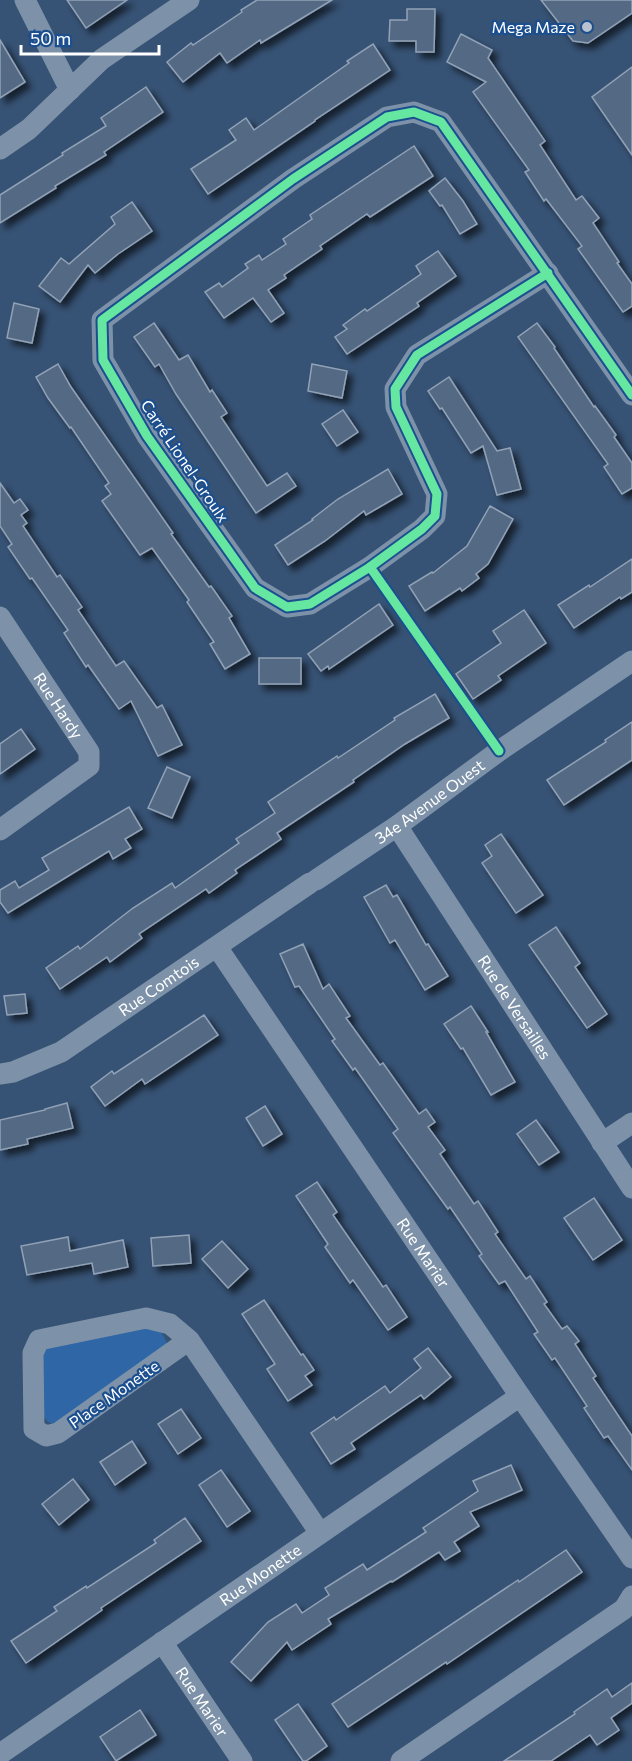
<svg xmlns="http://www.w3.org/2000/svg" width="632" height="1761" viewBox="0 0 632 1761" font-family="Commissioner,sans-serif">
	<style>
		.green { fill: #2f66a5 }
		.building { fill: #526984; stroke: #92a2b6; stroke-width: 1.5; filter: url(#shadow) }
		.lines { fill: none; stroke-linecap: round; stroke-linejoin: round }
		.minor { stroke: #7d92a8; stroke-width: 21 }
		.cycleway-casing { stroke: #1b4f8f; stroke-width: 13 }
		.cycleway { stroke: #66e7a1; stroke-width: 9 }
		.poi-dot { fill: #b9c2ce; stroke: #1b4f8f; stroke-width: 2 }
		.labels { text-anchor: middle; stroke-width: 4.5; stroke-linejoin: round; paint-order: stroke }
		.poi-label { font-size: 16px; fill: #fff; stroke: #1b4f8f; text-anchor: end }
		.street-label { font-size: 16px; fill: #fff; stroke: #1b4f8f }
	</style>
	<defs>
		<filter id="shadow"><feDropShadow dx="5.5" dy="5.5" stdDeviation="3" flood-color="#0009"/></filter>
	</defs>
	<rect width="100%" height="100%" fill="#365274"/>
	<!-- green -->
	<path class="green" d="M147,1325C159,1329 163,1332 167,1344L58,1425L48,1422L42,1414L41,1358L48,1346Z"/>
	<!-- building -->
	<g class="building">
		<polygon points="67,0 127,0 86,28"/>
		<polygon points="257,0 332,0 261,43 260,40 227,63 220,53 183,82 167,62 191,43 193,45 242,12 241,10"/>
		<polygon points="541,0 632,0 632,13 588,43 573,41"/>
		<polygon points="407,9 435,9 434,52 416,52 416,41 389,41 390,20 407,20"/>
		<polygon points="461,34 492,50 488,58 545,141 540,145 576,200 582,196 599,218 593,223 619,262 617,263 632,284 632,306 623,312 578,249 582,246 546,199 544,201 525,172 529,170 473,92 486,82 447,62"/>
		<polygon points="0,40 25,82 0,98"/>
		<polygon points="373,44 390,70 315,120 315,121 208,194 191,169 236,140 229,130 246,118 254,130 349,63 347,61"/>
		<polygon points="632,67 632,155 592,97"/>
		<polygon points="146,87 163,112 104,152 106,155 55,186 56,188 0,223 0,195 63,155 62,153 106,126 101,118"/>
		<polygon points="414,146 433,176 370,217 367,214 320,246 322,249 284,275 286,278 268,290 284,313 271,322 253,298 224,318 205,292 219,283 222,287 248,268 245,264 259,255 262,260 286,244 283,239 312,219 310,215"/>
		<polygon points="445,178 463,201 477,224 460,234 442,205 440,206 429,191"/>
		<polygon points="132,202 152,231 118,254 95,273 88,265 60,302 39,286 61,258 69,264 115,224 111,217"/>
		<polygon points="438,251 456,276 417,303 419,306 347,354 335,337 347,329 343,325 365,309 367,311 421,274 416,266"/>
		<polygon points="14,303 39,309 32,343 7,338"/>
		<polygon points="154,323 179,360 188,355 210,392 212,390 227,413 221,417 267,486 287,473 296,486 256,513 176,394 159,364 155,367 134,337"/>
		<polygon points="537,323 555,347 554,348 594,407 595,406 616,435 614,437 632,463 632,488 622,494 604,467 608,464 518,337"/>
		<polygon points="58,364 71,387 173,533 171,534 209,587 211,586 232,616 229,618 250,654 225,669 210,644 214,642 187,602 189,600 152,548 140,555 102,501 111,494 105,486 109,483 71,427 70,428 48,398 36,377"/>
		<polygon points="312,364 347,371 342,398 308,391"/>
		<polygon points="449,377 497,451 510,448 521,489 497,495 483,446 471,453 442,408 440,409 428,391"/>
		<polygon points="343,410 358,432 337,446 322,424"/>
		<polygon points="388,469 402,494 366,515 364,511 325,541 288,565 275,545 313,520 312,519 338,499"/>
		<polygon points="0,483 14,503 20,499 28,510 21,515 27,523 23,526 57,577 60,575 82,607 78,610 116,666 124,661 157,708 162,705 182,745 158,756 131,701 119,709 88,665 86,667 64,633 68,630 32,578 30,579 8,547 12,544 0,526"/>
		<polygon points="490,506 513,519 488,564 476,574 479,578 462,591 460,588 425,611 409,586 432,572 433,573 467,546"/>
		<polygon points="632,559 632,592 621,599 620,597 574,628 558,605 589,585 590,587"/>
		<polygon points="379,604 393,625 329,669 328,666 321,671 308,654"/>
		<polygon points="524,610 546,643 498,676 501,680 473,699 456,674 501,643 493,631"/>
		<rect x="259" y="658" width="42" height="26"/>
		<polygon points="435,694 449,718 405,744 353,780 354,782 277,833 281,839 235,870 237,873 209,893 206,889 139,934 142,938 110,962 107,957 60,989 46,968 78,946 80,949 133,908 172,883 175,888 239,843 236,839 275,813 268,802 337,756 338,758 395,720 394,718"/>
		<polygon points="632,722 632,760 564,805 547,780 606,742 605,740"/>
		<polygon points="21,729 35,749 0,774 0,744"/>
		<polygon points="167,767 190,777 172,818 148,808"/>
		<polygon points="129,807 142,829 125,839 131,848 113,859 109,851 8,913 0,902 0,890 15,881 19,888 49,870 42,858"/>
		<polygon points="501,834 543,895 516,913 482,863 492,856 485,845"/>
		<polygon points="386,885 393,897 397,895 426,945 428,944 448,976 425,990 395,940 390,943 364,897"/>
		<polygon points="556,927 580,963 575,967 607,1014 587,1028 529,945"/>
		<polygon points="303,944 323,989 329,984 350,1016 346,1018 380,1065 383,1063 419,1114 426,1109 435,1122 428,1127 445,1150 440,1154 474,1204 478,1201 498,1232 495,1234 526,1279 530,1276 547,1302 544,1304 562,1329 567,1326 579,1341 575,1344 596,1376 593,1378 632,1436 632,1470 608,1436 604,1438 584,1408 587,1406 555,1358 552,1360 534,1334 538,1332 505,1281 499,1284 479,1256 482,1254 450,1207 448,1209 393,1133 398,1129 355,1068 353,1070 332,1041 335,1039 299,986 295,987 280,954"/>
		<polygon points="25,994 27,1013 7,1015 4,996"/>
		<polygon points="471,1006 488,1032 486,1032 515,1082 491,1095 463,1048 461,1049 444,1024"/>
		<polygon points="204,1015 218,1035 145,1084 142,1079 105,1106 91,1087 112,1071 114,1074"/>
		<polygon points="67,1103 73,1128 27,1139 28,1144 0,1150 0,1120 45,1110 45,1109"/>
		<polygon points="265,1106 282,1134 263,1146 246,1118"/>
		<polygon points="536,1120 559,1152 539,1165 517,1134"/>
		<polygon points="317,1182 337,1212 333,1215 383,1287 386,1285 407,1317 388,1330 353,1280 350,1283 325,1247 328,1244 296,1196"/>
		<polygon points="594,1198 622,1240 593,1260 564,1218"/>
		<polygon points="189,1235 191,1263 153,1266 151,1238"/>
		<polygon points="68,1237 70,1251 123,1240 128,1267 94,1274 92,1263 27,1275 21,1246"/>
		<polygon points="222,1241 248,1269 228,1288 202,1259"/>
		<polygon points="264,1300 301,1355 303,1354 314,1370 305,1376 312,1385 288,1401 267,1369 275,1364 242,1314"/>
		<polygon points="428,1348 451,1377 424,1399 421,1395 351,1443 355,1449 331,1464 311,1433 334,1417 336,1420 385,1386 390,1393 421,1368 414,1359"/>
		<polygon points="181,1409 201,1438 178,1454 158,1424"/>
		<polygon points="132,1441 146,1463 115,1485 100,1462"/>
		<polygon points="511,1465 522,1490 470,1512 479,1526 454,1542 460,1551 445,1560 439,1552 392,1582 391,1581 328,1619 331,1624 292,1650 287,1642 251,1681 231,1662 268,1622 296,1604 302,1613 329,1595 325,1588 363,1564 367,1570 426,1532 423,1528 478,1491 473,1481"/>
		<polygon points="221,1470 250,1511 227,1527 199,1485"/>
		<polygon points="73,1479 89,1500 59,1525 42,1504"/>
		<polygon points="185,1518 201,1541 101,1608 102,1610 26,1663 11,1641 57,1611 54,1607 86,1586 87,1588 156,1543 154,1540"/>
		<polygon points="566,1550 582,1572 447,1664 446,1662 348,1727 332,1704 518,1580 519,1582"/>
		<polygon points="632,1683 632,1703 611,1718 619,1730 597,1745 590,1735 551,1761 504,1761 575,1714 574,1712 607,1689 612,1697"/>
		<polygon points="298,1704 327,1746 306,1761 303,1761 275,1720"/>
		<polygon points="140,1710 156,1735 116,1761 100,1737"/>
	</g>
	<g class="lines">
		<!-- minor -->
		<g class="minor">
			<polyline points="25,0 70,90"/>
			<polyline points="0,149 29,129 102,59 189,0"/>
			<polyline points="548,273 417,355 395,389 396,407 437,494 435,516 422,529 370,567 310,604 287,607 255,588 147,436 103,360 102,320 293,179 387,117 414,112 441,122 632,395"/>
			<path id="s1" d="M0,617L89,752V766L0,830"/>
			<path id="s2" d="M397,826L632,1188"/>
			<path id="s3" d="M316,880L397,826L499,751L632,661"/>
			<path id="s4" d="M217,947L520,1396L632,1558"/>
			<path id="s5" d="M0,1074L13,1072L61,1052L310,883"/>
			<polyline points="602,1143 632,1123"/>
			<polyline points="189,1340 58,1433 46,1436 34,1429 33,1353 39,1340 146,1318 170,1324 189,1340 320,1533"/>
			<path id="s6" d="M162,1642L242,1761"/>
			<path id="s7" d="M0,1754L520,1396"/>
			<polyline points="401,1761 624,1609 632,1596"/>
		</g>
		<!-- cycleway casing -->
		<g class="cycleway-casing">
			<g id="cycleway">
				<polyline points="548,273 417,355 395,389 396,407 437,494 435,516 422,529 370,567 310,604 287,607 255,588 147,436 103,360 102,320 293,179 387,117 414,112 441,122 632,395"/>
				<polyline points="370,567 499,751"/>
			</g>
		</g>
		<!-- cycleway -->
		<use href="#cycleway" class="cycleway"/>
	</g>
	<!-- markers -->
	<circle class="poi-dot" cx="587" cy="27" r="6"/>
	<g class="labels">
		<!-- poi labels -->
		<g class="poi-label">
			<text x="575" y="33">Mega Maze</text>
		</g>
		<!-- street labels -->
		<g class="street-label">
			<text transform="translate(185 461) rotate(56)" y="6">Carré Lionel-Groulx</text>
			<text dy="6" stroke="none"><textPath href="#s1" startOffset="106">Rue Hardy</textPath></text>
			<text dy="6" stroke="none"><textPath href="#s3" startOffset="138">34e Avenue Ouest</textPath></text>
			<text dy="6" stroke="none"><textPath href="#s5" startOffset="183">Rue Comtois</textPath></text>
			<text dy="6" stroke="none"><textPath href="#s2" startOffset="216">Rue de Versailles</textPath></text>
			<text dy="6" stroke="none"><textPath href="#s4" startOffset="369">Rue Marier</textPath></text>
			<text transform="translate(114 1394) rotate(-35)" y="6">Place Monette</text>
			<text dy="6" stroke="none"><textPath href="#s7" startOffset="316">Rue Monette</textPath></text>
			<text dy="6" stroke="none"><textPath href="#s6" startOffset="72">Rue Marier</textPath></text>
		</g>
	</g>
	<!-- scale -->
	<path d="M21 45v9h138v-9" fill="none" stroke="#ffffff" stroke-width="3"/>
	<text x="30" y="45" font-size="18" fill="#ffffff" stroke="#1b4f8f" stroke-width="4.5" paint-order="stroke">50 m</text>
</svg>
